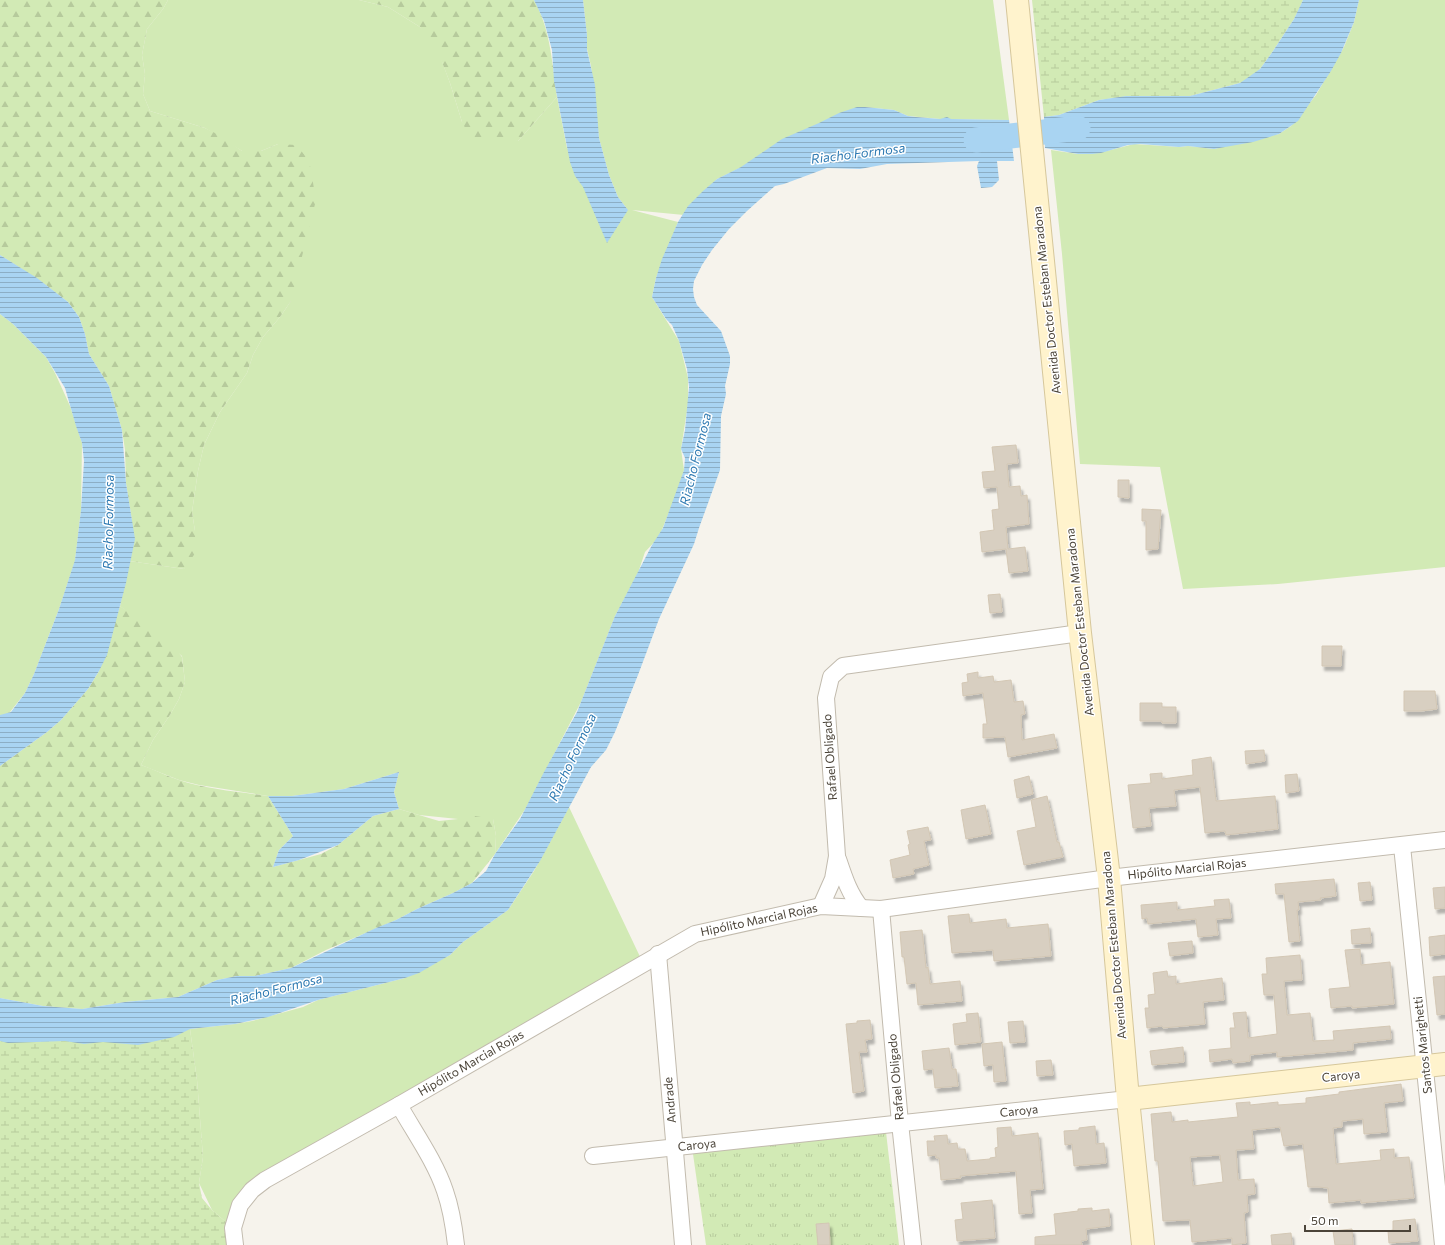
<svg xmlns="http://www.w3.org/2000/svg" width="1445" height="1245" viewBox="0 0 1445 1245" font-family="Commissioner,sans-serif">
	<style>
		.grass { fill: #d2eab5 }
		.forest { fill: url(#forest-firs) }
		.wetland { fill: url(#wetland-marsh) }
		.park { fill: url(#park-tufts) }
		.water { fill: url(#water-rules) }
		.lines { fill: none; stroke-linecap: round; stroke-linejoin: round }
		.river { stroke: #a9d4f2; stroke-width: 25 }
		.building { fill: #d8cfc1; stroke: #d3c7b4; fill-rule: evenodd; filter: url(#shadow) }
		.minor-casing { stroke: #c2bbae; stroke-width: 18 }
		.secondary-casing { stroke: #d6c79b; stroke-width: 24 }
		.minor { stroke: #fff; stroke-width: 16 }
		.secondary { stroke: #fff3cd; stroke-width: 22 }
		.labels { text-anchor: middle; stroke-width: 3; stroke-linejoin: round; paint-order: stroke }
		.street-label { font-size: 12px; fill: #4b4439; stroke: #fff }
		.water-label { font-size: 13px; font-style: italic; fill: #2e7ab2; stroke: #fff }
	</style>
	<defs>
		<pattern id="forest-firs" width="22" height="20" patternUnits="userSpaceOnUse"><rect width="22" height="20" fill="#d2eab5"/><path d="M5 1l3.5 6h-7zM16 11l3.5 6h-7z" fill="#b6ca9c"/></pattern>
		<pattern id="wetland-marsh" width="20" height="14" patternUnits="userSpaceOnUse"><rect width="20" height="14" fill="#d2eab5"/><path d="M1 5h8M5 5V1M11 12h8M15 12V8" fill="none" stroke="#b6ca9c"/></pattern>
		<pattern id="park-tufts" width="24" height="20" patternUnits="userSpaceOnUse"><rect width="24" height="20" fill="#d2eab5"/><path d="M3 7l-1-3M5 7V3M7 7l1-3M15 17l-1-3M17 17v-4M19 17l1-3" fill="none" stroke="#b6ca9c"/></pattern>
		<pattern id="water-rules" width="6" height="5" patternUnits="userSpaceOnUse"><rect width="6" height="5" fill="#a9d4f2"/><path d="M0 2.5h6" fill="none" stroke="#8caec5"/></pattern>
		<filter id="shadow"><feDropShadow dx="2.5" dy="4.5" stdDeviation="1" flood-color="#0004"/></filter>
	</defs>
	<rect width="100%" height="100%" fill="#f6f3ec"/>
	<!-- grass -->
	<g class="grass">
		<polygon points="168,0 359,0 388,7 420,27 434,40 450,83 462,122 518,141 557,97 567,148 628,210 618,197 609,175 599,138 591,66 587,49 587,35 583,0 993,0 1009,120 940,119 908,116 894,110 865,107 717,179 684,215 632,210 678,222 656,278 652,297 679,341 688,378 688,404 681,449 684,470 679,488 659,537 645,552 638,573 615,616 581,702 526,808 495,854 496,836 493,819 458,819 419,815 399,809 394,792 399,772 344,789 292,796 268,796 199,785 179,780 141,765 153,740 170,715 179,699 185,682 182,656 120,606 129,561 184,569 195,531 192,512 198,471 204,445 220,412 247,373 253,355 263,337 280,317 291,301 278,144 261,151 242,151 205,128 150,111 143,94 145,74 142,55 147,29 163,9"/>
		<polygon points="1359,0 1445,0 1445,567 1278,584 1183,589 1160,467 1080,464 1062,254 1051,150 1078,154 1107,151 1134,144 1179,147 1188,146 1214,149 1279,134 1291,126 1316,95 1344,47 1354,22"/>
		<polygon points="0,314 13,324 46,357 55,373 70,406 82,443 81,510 75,561 59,609 34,674 25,693 10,712 0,722"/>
		<polygon points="569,807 643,963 265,1180 233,1228 212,1210 199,1183 203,1157 197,1080 190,1029 235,1024 252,1021 303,1007 318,1000 405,978 450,955 463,942 508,910 534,871"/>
	</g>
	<!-- forest -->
	<g class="forest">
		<polygon points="0,0 168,0 163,9 147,29 142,55 145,74 143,94 150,111 205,128 221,136 242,151 261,151 278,144 296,145 309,160 316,200 291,301 280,317 263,337 253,355 247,373 220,412 204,445 198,471 192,512 195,531 196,552 184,569 129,561 132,521 126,483 125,450 122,430 109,386 89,354 85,334 79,317 68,302 39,280 0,255"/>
		<path d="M359,0H534C551,30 552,64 557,97L518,141L471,139L462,122L450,83L442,62L420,27L388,7Z"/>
		<path d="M120,606L169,640L182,657L185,682L179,699L170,715L153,740L141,765C154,769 166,776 179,780C205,789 240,792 268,796L293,836L279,850L273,867L321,854L338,845L373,816L399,809L439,821L458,819L475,816L493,819L496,836L495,854L472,883L453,893L417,909L396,920L326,950L291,968L255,976H237L217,980L178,997L125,1002L82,1009L43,1006L0,998V766L47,732L61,720L88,689L99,671Z"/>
	</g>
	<!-- wetland -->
	<g class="wetland">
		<polygon points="1032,0 1303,0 1299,9 1294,19 1273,51 1260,69 1251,78 1240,83 1190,96 1130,96 1099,100 1059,115 1044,117"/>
		<polygon points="0,1020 190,1029 197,1080 203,1157 199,1183 202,1198 212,1210 233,1228 229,1245 0,1245"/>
	</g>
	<!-- park -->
	<polygon class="park" points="886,1132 899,1245 706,1245 692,1147"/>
	<!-- water -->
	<g class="water">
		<polygon points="534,0 583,0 587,35 587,50 595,85 599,138 609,175 618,197 628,210 607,243 583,187 575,176 570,162 554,81 552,50 544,21"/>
		<polygon points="1303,0 1359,0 1354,22 1341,53 1331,71 1298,121 1279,134 1253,142 1214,149 1188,146 1179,147 1140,144 1128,145 1101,153 1092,154 1078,154 1045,148 1044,117 1059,115 1099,100 1126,96 1190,96 1240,83 1260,69 1273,51 1294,19"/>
		<polygon points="857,107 865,107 894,110 908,116 916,117 940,119 947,117 951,119 1009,120 1014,161 997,161 999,180 992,187 981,188 977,166 979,161 887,164 860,169 827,168 784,184 775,186 747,211 729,229 712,250 702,265 694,281 693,289 694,297 697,305 721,331 730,356 730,364 725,386 726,394 721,416 720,470 699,528 694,544 659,619 638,675 615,732 606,750 591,767 540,861 508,910 463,942 450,955 419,973 405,978 318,1000 268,1017 235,1024 190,1029 174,1037 138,1045 103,1042 84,1044 65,1041 8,1043 0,1041 0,998 43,1006 82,1009 125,1002 178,997 217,980 237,976 255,976 291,968 376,928 396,920 417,909 453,893 472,883 486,871 495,854 520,819 544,772 577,712 615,616 652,545 663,528 684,470 685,458 681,449 685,430 689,387 687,369 679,341 672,325 666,319 652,297 656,278 662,259 678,222 688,206 703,191 717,179 741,167 782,139 819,123 839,113"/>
		<polygon points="0,255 37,278 68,302 79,317 85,334 89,354 109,386 122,430 126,483 135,539 126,583 107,655 99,671 88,689 61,720 47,732 0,766 0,715 11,712 25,693 34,674 59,609 75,560 81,510 84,461 82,443 76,426 65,388 46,357 13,324 0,314"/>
		<polygon points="399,772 394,792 399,809 373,816 338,845 299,860 273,867 279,850 293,836 268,796 292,796 344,789"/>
	</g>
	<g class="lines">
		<!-- river -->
		<polyline class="river" points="976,140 1078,128"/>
	</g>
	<!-- building -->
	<g class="building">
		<polygon points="1016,445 1018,463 1007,464 1009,487 1020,486 1021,496 1027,495 1029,524 1006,527 1008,549 1025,547 1028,571 1009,573 1006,549 982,552 980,532 994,530 992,510 999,509 997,487 984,488 982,472 995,471 992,447"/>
		<polygon points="1118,480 1129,480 1129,498 1118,497"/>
		<polygon points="1142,509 1161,510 1158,549 1146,550 1146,521 1142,521"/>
		<polygon points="1000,594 1002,612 990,613 988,595"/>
		<polygon points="1322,646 1342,646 1341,666 1322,666"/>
		<polygon points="978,672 978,678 993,676 994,682 1011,680 1014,702 1023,701 1025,714 1021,715 1022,740 1054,734 1057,748 1008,757 1005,737 983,738 983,724 987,724 983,693 963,696 962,683 968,682 967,674"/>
		<polygon points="1404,691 1435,691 1437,709 1421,711 1404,711"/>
		<polygon points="1140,703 1162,703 1162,707 1176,707 1176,723 1162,723 1162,721 1140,721"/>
		<polygon points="1264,750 1265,761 1246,764 1245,751"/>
		<polygon points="1211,757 1216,801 1275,796 1278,829 1226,835 1225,831 1205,833 1200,787 1174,790 1176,806 1149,808 1151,826 1133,828 1128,785 1151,783 1150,774 1162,773 1162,779 1193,775 1192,760"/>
		<polygon points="1297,774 1299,791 1286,793 1285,775"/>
		<polygon points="1029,776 1033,794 1017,798 1014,780"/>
		<polygon points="1047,796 1057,842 1059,842 1063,857 1024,865 1017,831 1036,827 1031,800"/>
		<polygon points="985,805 991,834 966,839 961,810"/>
		<polygon points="928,827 931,840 924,841 929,865 913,869 914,874 893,878 890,860 910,855 908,845 910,844 907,831"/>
		<polygon points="1334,879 1336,896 1320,898 1321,900 1298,902 1299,910 1297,910 1300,941 1289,942 1284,894 1276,894 1275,884"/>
		<polygon points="1370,882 1372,900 1360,901 1358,883"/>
		<polygon points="1445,887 1445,908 1435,909 1433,888"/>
		<polygon points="1229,899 1231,918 1216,919 1218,935 1198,937 1196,919 1148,924 1147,918 1142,919 1141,905 1177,902 1177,910 1215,906 1214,900"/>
		<polygon points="969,914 970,923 1006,919 1007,928 1048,924 1051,956 994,961 993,950 952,953 948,916"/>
		<polygon points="1370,928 1371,943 1352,944 1351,930"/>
		<polygon points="922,930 926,968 928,967 930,984 960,981 962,1001 918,1005 916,983 907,984 904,957 902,957 900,932"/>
		<polygon points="1445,935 1445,954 1430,956 1429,937"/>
		<polygon points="1192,941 1193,953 1170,956 1168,943"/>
		<polygon points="1360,949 1361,965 1390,962 1394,1004 1352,1008 1352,1006 1331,1008 1329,989 1350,987 1345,950"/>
		<polygon points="1300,955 1302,980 1284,981 1287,1015 1310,1013 1313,1041 1334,1040 1333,1031 1390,1026 1391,1039 1353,1043 1353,1050 1277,1057 1277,1052 1250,1055 1250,1061 1233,1063 1232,1059 1210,1062 1209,1050 1231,1048 1230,1028 1235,1028 1233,1013 1246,1012 1248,1038 1277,1034 1274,995 1264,995 1262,974 1267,974 1266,958"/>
		<polygon points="1167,971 1168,977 1176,976 1176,984 1222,978 1224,1000 1203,1002 1205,1024 1163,1028 1162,1026 1147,1028 1145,1008 1149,1008 1148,995 1155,994 1153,973"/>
		<polygon points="1445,976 1445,1014 1437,1015 1433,977"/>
		<polygon points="978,1013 981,1042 955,1045 953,1024 967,1022 966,1014"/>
		<polygon points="870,1020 872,1039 865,1040 867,1052 859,1052 864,1091 853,1093 846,1024 857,1023 857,1021"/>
		<polygon points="1023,1021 1025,1042 1010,1043 1008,1022"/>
		<polygon points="1002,1042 1006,1081 994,1082 993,1065 984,1066 982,1044"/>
		<polygon points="1183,1047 1184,1062 1152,1065 1150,1051"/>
		<polygon points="949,1048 952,1069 956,1069 958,1086 935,1088 933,1069 924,1070 922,1051"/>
		<polygon points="1051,1060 1053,1075 1037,1076 1036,1061"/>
		<path d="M1401,1084L1403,1101L1384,1103L1387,1132L1364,1134L1363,1119L1342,1121V1127L1333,1128L1336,1164L1381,1160L1380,1150L1394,1149V1158L1409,1157L1414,1198L1361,1203V1200L1329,1203L1328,1188L1318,1187H1308L1303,1144L1284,1146L1280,1127L1252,1130L1254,1149L1236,1150L1238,1180L1254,1179L1255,1194L1247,1195L1248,1212L1244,1213L1246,1243L1232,1245V1238L1192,1242L1190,1220L1163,1221L1158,1161H1155L1151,1114L1171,1112L1172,1122L1188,1120V1122L1238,1117L1236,1103L1250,1102V1105L1278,1102V1105L1306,1103V1098L1339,1094V1092ZM1220,1155L1223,1182L1193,1186L1190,1157Z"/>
		<polygon points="1095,1126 1096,1144 1104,1143 1106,1163 1074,1166 1072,1144 1065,1145 1064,1131 1079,1130 1079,1128"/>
		<polygon points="1011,1127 1012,1136 1038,1133 1043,1189 1030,1190 1032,1213 1019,1214 1016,1171 960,1176 961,1178 941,1180 939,1158 936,1158 936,1155 928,1156 927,1141 935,1141 934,1136 947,1135 948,1144 957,1143 958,1149 965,1149 967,1161 990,1159 990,1158 996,1157 995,1148 998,1147 997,1128"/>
		<polygon points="992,1200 995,1238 957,1241 955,1220 963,1219 961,1203"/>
		<polygon points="1092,1208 1092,1211 1109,1209 1110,1226 1086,1229 1087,1240 1081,1241 1082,1245 1035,1245 1035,1237 1056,1235 1054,1214 1078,1211 1078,1209"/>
		<polygon points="1415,1219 1418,1241 1389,1243 1388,1231 1393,1230 1393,1221"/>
		<polygon points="829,1223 830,1245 818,1245 816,1224"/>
		<polygon points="1352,1229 1353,1245 1335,1245 1333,1231"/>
		<polygon points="1291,1233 1292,1245 1272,1245 1271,1235"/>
	</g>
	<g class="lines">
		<!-- minor casing -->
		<g class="minor-casing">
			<g id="minor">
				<polyline points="1402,846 1443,1245"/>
				<path d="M838,859C844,877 849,893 861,908"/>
				<polyline points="821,906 833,879 837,856 826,698 831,677 843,666 1080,633"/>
				<polyline points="881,909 900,1123 913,1245"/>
				<polyline points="658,954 683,1245"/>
				<path d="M399,1105C414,1132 435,1161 445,1191C451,1208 454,1227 456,1245"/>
				<polyline points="593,1156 1128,1099"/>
				<polyline points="235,1245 233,1228 240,1205 252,1190 265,1180 399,1105 695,934 821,906 881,909 1109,878 1445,840"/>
			</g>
		</g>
		<!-- secondary casing -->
		<g class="secondary-casing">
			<g id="secondary">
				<polyline points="1017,0 1080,633 1109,878 1128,1099 1143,1245"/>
				<polyline points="1128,1099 1445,1064"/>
			</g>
		</g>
		<!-- minor -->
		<use href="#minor" class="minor"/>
		<!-- secondary -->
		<use href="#secondary" class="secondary"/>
	</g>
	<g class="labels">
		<!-- street labels -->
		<g class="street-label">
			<text transform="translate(1047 300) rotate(-96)" y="4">Avenida Doctor Esteban Maradona</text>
			<text transform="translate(1080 622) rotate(-96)" y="4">Avenida Doctor Esteban Maradona</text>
			<text transform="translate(830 757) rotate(-94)" y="4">Rafael Obligado</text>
			<text transform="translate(1187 869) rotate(-6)" y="4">Hipólito Marcial Rojas</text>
			<text transform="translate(759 920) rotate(-12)" y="4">Hipólito Marcial Rojas</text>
			<text transform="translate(1114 945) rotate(-95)" y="4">Avenida Doctor Esteban Maradona</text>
			<text transform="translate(1423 1045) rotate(-96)" y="4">Santos Marighetti</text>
			<text transform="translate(471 1063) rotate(-30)" y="4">Hipólito Marcial Rojas</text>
			<text transform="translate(1341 1076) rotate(-6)" y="4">Caroya</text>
			<text transform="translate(896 1077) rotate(-95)" y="4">Rafael Obligado</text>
			<text transform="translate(670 1100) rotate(-95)" y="4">Andrade</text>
			<text transform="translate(1019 1111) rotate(-6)" y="4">Caroya</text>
			<text transform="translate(697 1145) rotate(-6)" y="4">Caroya</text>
		</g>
		<!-- water labels -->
		<g class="water-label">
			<text transform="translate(858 153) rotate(-7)" y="5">Riacho Formosa</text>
			<text transform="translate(695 459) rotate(-76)" y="5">Riacho Formosa</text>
			<text transform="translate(108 522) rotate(-89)" y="5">Riacho Formosa</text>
			<text transform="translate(572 757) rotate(-65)" y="5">Riacho Formosa</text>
			<text transform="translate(276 989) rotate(-14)" y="5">Riacho Formosa</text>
		</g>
	</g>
	<!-- scale -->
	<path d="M1305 1225v6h105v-6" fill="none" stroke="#4b4439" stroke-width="2"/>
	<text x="1311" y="1225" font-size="12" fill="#4b4439" stroke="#ffffff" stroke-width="3" paint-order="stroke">50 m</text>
</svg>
